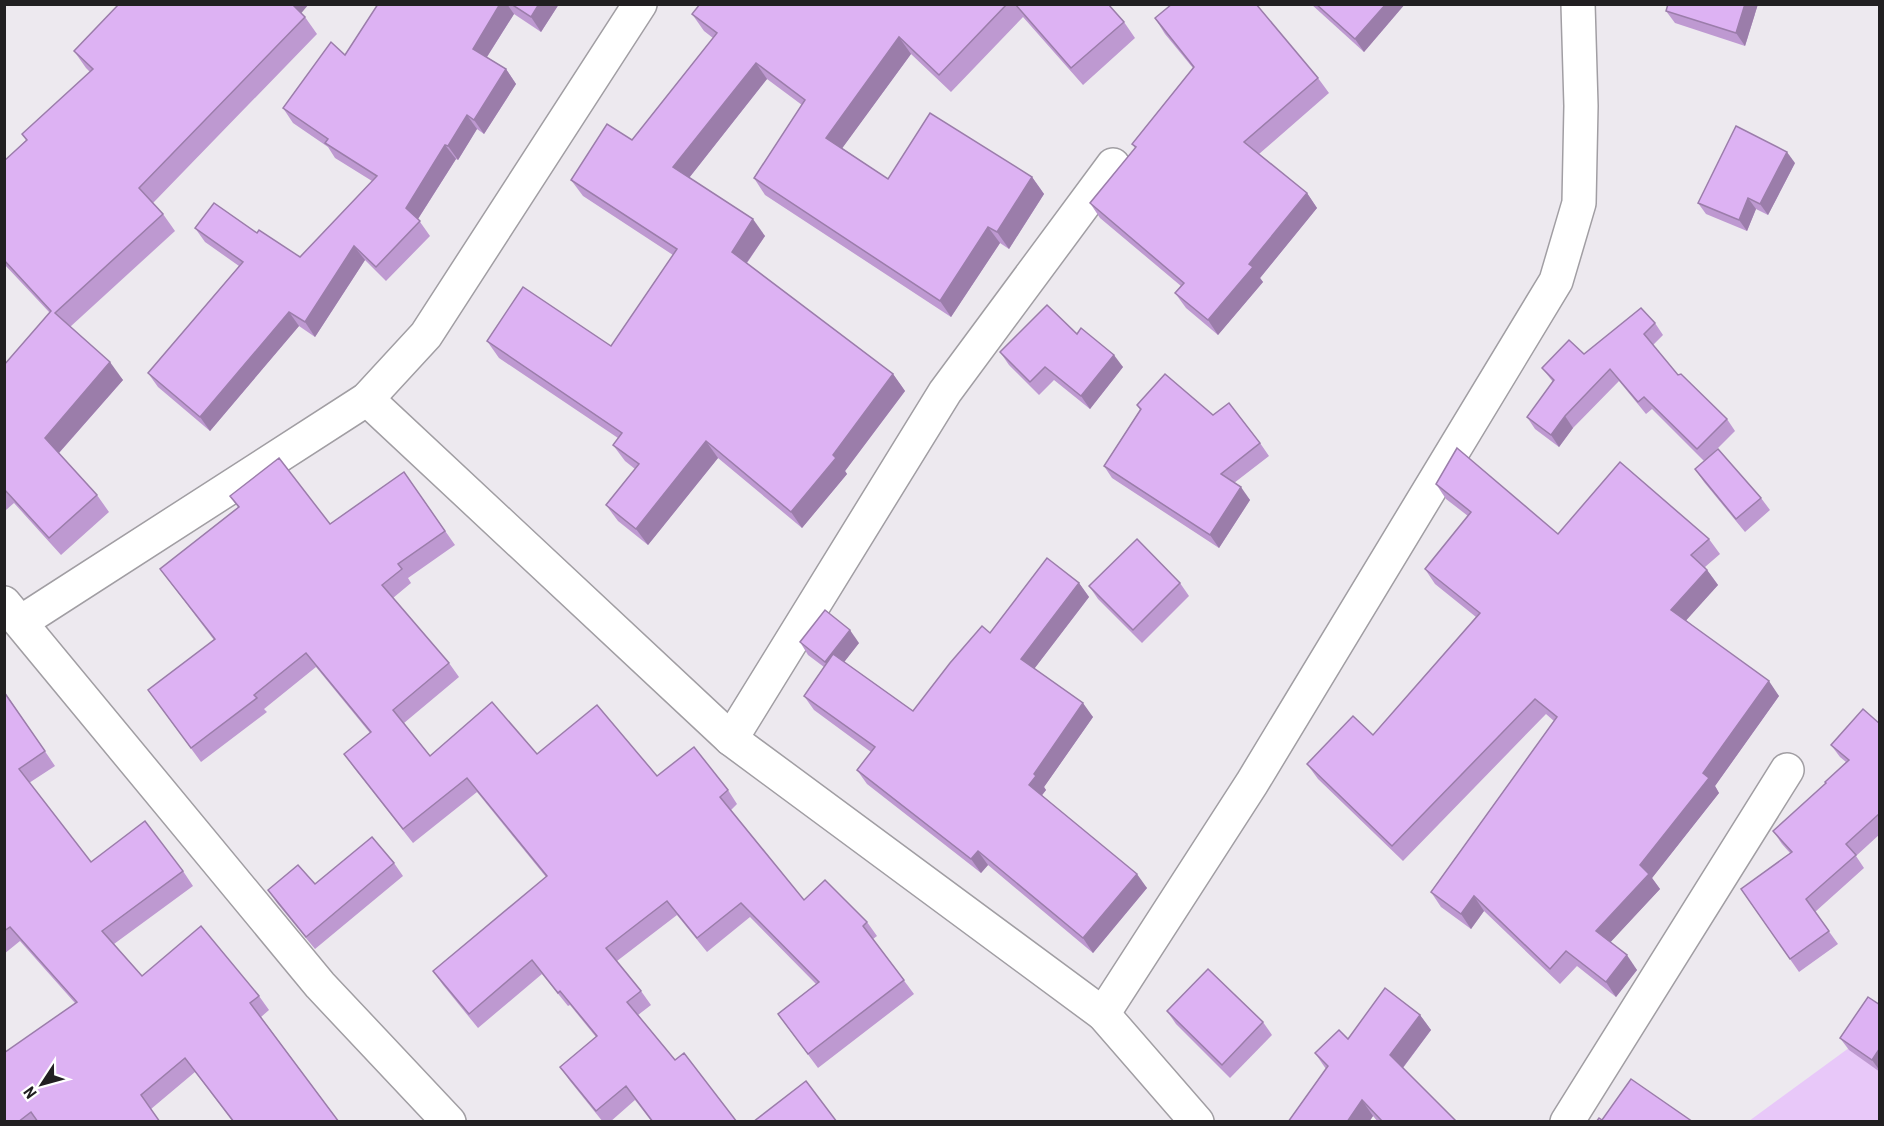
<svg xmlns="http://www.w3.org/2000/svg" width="1884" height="1126" viewBox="0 0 1884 1126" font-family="'Roboto Condensed',sans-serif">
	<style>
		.green { fill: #e8c8f9 }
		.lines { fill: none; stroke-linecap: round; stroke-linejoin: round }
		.street-casing { stroke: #a19ea3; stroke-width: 36 }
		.street { stroke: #fff; stroke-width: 33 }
		.wall { fill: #be99d1 }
		.shaded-wall { fill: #9b7daa }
		.building { fill: #ddb2f3; stroke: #9b7daa; stroke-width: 1.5 }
	</style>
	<rect width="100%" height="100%" fill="#ede9ef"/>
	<!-- green -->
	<polygon class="green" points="1879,1026 1879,1121 1749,1121"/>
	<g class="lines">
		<!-- street casing -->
		<g class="street-casing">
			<g id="street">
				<polyline points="367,399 731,739 1103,1014 1197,1122"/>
				<polyline points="4,603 320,985 449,1122"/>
				<polyline points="21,622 367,399 426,335 640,4"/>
				<polyline points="731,739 945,392 1113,165"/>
				<polyline points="1103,1014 1252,783 1556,281 1579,203 1581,106 1578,4"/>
				<polyline points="1567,1122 1787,770"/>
			</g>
		</g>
		<!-- street -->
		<use href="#street" class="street"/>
	</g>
	<!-- wall -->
	<g class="wall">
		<polygon points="378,4 559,4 541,32 514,14 487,57 506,69 516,84 484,134 477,129 458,160 456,159 418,219 430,236 386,281 365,260 315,337 299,326 210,431 158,387 148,373 239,266 205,242 195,228 257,233 300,257 372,181 335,158 328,147 293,123 283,108 345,55"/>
		<polygon points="700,4 1108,4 1124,22 1135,38 1083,85 1023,17 951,92 911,54 842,148 888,179 1032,177 1044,194 1009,249 1000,243 951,317 765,195 754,178 802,105 767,79 689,178 765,236 747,263 893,374 905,391 845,471 847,474 802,528 718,458 648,545 618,521 606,505 635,469 625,461 613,445 618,438 499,358 487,341 611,346 673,255 583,196 571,180 632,140 713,38 704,31 692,14"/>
		<polygon points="1311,4 1405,4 1364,52"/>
		<polygon points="1758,4 1745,46 1675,23 1666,11"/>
		<polygon points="301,13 305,17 317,34 153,203 163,214 175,231 70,327 123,380 59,453 97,495 109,512 61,555 14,503 6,510 4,509 4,365 50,313 4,264 4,161 26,140 22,134 90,72 86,68 74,51"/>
		<polygon points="1155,18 1318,78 1329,93 1259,154 1307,193 1317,208 1260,278 1263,282 1218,335 1186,308 1175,293 1181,286 1100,218 1090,203 1135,148 1132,144 1193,68 1165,34"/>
		<polygon points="1795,163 1768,215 1756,209 1747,231 1706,214 1698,203"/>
		<polygon points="1655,323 1663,335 1653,345 1678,375 1727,419 1735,431 1711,455 1761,498 1770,510 1745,532 1704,482 1695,469 1704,461 1652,409 1646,414 1619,381 1573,428 1559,447 1535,429 1527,417 1553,382 1542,368 1584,354"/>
		<polygon points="1077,334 1123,367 1090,409 1054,380 1039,395 1009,365 1000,352"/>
		<polygon points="1137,405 1260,443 1269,456 1234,483 1250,500 1219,548 1112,478 1104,466 1140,410"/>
		<polygon points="404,472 455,545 408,578 411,583 393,598 449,663 459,677 404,723 430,756 537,754 728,790 737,804 731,810 804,900 867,922 877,936 873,939 914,994 818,1068 778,1014 816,984 750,917 707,952 677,915 617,961 641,991 651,1005 638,1015 675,1060 737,1122 652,1122 635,1100 610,1122 603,1122 570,1081 560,1067 596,1037 570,1005 568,1006 542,974 478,1028 443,985 433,971 546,877 477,792 413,843 354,768 344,754 370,733 316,667 264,709 267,712 201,762 148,690 214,640 160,569 238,507 230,496 330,524"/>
		<polygon points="1436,484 1558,534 1709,539 1720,554 1705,567 1718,585 1686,620 1779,696 1715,786 1719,793 1652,878 1660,889 1610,942 1637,970 1616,997 1577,966 1560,984 1484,911 1471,929 1441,907 1431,892 1554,721 1546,714 1403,861 1318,779 1307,764 1373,735 1476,617 1435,584 1425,569 1468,516 1446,499"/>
		<polygon points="1079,583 1089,597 1034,669 1093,717 1044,787 1046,790 1042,795 1147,888 1093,953 988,865 981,873 867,784 857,770 871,752 814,710 804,696 824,667 808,655 800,642 859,643 844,662 913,711 990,633"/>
		<polygon points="1180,583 1189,596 1142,643 1098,599 1089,586"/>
		<polygon points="4,691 55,766 29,783 91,862 183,871 193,886 114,944 142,976 259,996 269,1010 261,1017 339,1122 233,1122 195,1072 151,1109 160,1122 4,1122 75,1003 20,941 4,954"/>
		<polygon points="1880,724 1880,834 1856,856 1864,868 1815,912 1838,944 1799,972 1741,889 1790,853 1782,844 1773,831 1826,784 1846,762 1840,757 1831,745"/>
		<polygon points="394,863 403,876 315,949 277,903 268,890 315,884"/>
		<polygon points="1880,1005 1880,1072 1849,1050 1840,1038"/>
		<polygon points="1167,1011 1263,1022 1272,1035 1230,1078 1176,1024"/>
		<polygon points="1420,1015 1431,1030 1403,1068 1457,1122 1378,1122 1373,1116 1369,1122 1288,1122 1326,1069 1315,1053 1348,1039"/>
	</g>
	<!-- shaded-wall -->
	<g class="shaded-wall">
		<polygon points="290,4 309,4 298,17"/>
		<polygon points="500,4 507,4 514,14 483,63 473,49"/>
		<polygon points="539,4 559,4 541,32 531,17"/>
		<polygon points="1386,4 1405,4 1364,52 1355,39"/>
		<polygon points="1745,4 1758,4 1745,46 1736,33"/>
		<polygon points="899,37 911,54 838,154 826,138"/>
		<polygon points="756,63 767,79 685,183 673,167"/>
		<polygon points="506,69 516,84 484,134 474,120"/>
		<polygon points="467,115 477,129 458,160 448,146"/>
		<polygon points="445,145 456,159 416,222 406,208"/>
		<polygon points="1787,152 1795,163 1768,215 1760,204"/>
		<polygon points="1032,177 1044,194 1009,249 997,232"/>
		<polygon points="1307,193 1317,208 1260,278 1263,282 1218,335 1208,320 1249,264"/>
		<polygon points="1748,198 1756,209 1747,231 1739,220"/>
		<polygon points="753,219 765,236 743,268 732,252"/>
		<polygon points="988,227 1000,243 951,317 940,301"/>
		<polygon points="354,246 365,260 315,337 305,322"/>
		<polygon points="289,312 299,326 210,431 200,417"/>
		<polygon points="1114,355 1123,367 1090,409 1081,396"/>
		<polygon points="110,362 123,380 57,455 45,438"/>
		<polygon points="893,374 905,391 845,471 847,474 802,528 791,512"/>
		<polygon points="1565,416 1573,428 1559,447 1551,435"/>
		<polygon points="706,441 718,458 648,545 636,529"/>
		<polygon points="1241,487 1250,500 1219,548 1210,535"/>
		<polygon points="1707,570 1718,585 1682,625 1671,610"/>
		<polygon points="1079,583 1089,597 1031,673 1021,659"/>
		<polygon points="850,630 859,643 834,675 825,662"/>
		<polygon points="1769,681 1779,696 1715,786 1719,793 1652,878 1660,889 1607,946 1596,931 1703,773"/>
		<polygon points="1083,703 1093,717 1044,787 1046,790 1039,799 1029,785 1034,774"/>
		<polygon points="978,851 988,865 981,873 971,859"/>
		<polygon points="1137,874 1147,888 1093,953 1083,938"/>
		<polygon points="1474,896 1484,911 1471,929 1461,914"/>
		<polygon points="1627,955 1637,970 1616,997 1606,982"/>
		<polygon points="1420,1015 1431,1030 1401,1070 1390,1055"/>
		<polygon points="1880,1048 1880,1071 1872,1060"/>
		<polygon points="1362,1100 1373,1116 1369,1122 1347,1122"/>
	</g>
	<!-- building -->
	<g class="building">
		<polygon points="119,4 292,4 305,17 139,188 163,214 55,313 110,362 45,438 97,495 49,538 4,489 4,365 51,311 4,260 4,161 27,140 22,134 93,69 74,51"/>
		<polygon points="378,4 500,4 473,49 506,69 474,120 467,115 448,146 445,145 406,208 420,221 376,267 354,246 305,322 289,312 200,417 148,373 243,262 195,228 214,203 257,233 259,230 300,257 377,176 325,143 328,139 283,108 331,42 345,55"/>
		<polygon points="511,4 539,4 531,17"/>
		<polygon points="700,4 1007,4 939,75 899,37 826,138 888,179 930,113 1032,177 997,232 988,227 940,301 754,178 805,100 756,63 673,167 753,219 732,252 893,374 833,455 836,458 791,512 706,441 636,529 606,505 639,464 613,445 622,433 487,341 523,287 611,346 677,249 571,180 607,124 632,140 717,33 692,14"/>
		<polygon points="1015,4 1108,4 1124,22 1071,68"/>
		<polygon points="1172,4 1256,4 1318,78 1244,142 1307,193 1249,264 1253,267 1208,320 1175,293 1184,283 1090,203 1136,147 1132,144 1194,67 1155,18"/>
		<polygon points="1316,4 1386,4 1355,39"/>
		<polygon points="1668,4 1745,4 1736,33 1666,11"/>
		<polygon points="1736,126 1787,152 1760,204 1748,198 1739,220 1698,203"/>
		<polygon points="1047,305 1077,334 1081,328 1114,355 1081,396 1045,367 1030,382 1000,352"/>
		<polygon points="1641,308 1655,323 1644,334 1678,375 1681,374 1727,419 1697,449 1644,397 1638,402 1610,369 1565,416 1551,435 1527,417 1554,380 1542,368 1569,340 1584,354"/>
		<polygon points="1165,374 1213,415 1229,403 1260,443 1221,474 1241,487 1210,535 1104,466 1141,409 1137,405"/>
		<polygon points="1457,448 1558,534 1620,462 1709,539 1691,555 1707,570 1671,610 1769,681 1703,773 1709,778 1640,865 1649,874 1596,931 1627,955 1606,982 1566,951 1550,969 1474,896 1461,914 1431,892 1557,717 1535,699 1392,846 1307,764 1353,716 1373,735 1480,613 1425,569 1471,512 1436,484"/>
		<polygon points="1718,449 1761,498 1736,519 1695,469"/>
		<polygon points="279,458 330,524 404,472 445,531 398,564 402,569 382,585 449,663 393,710 430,756 492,702 537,754 597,705 657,776 694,747 728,790 720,797 804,900 825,880 867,922 863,926 904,980 808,1054 778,1014 819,982 741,903 697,938 667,901 606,948 641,991 627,1002 675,1060 684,1053 737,1122 653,1122 626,1086 596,1111 560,1067 597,1036 560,991 558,993 532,960 469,1014 433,971 547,876 467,778 403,829 344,754 371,732 306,653 254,695 257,698 191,748 148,690 215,639 160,569 239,507 230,496"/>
		<polygon points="1137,539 1180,583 1133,630 1089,586"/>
		<polygon points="1047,558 1079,583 1021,659 1083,703 1034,774 1036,776 1029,785 1137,874 1083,938 978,851 971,859 857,770 875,747 804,696 833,654 913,711 950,663 982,626 990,633"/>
		<polygon points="825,610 850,630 825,662 800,642"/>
		<polygon points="4,692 45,751 19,769 91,862 145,821 183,871 102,931 142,976 201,926 259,996 250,1003 339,1122 234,1122 185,1058 141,1095 160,1122 38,1122 31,1112 18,1122 4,1122 4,1053 77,1002 10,927 4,931"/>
		<polygon points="1863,709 1880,724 1880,813 1846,844 1856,855 1806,899 1829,931 1790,959 1741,889 1792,852 1773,831 1826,783 1825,782 1849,760 1831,745"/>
		<polygon points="372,837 394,863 306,937 268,890 298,865 315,884"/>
		<polygon points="1208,969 1263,1022 1222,1065 1167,1011"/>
		<polygon points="1385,988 1420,1015 1390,1055 1457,1122 1383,1122 1362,1100 1347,1122 1288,1122 1328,1066 1315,1053 1339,1030 1348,1039"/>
		<polygon points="1868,997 1880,1005 1880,1048 1872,1060 1840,1038"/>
		<polygon points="1631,1079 1693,1122 1596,1122 1599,1118 1602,1120"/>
		<polygon points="806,1081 837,1122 753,1122"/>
	</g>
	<!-- border -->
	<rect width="1884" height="1126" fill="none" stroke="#211f21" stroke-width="12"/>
	<!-- north arrow -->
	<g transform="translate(42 1084) rotate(234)" stroke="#ffffff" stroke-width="4.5" paint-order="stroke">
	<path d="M0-4.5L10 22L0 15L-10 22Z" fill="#211f21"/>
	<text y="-9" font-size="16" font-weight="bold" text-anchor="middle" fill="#211f21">N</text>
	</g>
</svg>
